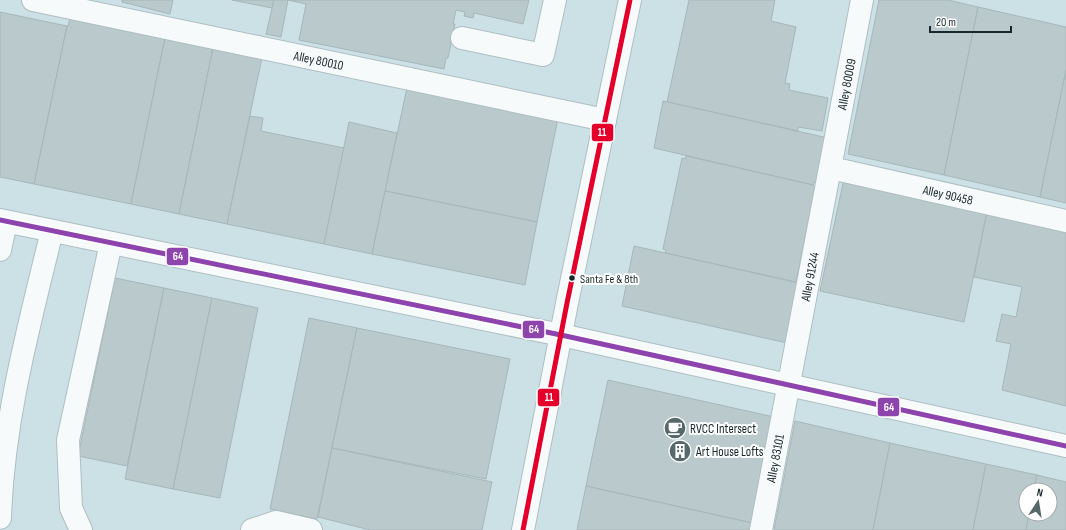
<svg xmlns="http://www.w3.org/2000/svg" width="1066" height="530" viewBox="0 0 1066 530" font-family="'Sofia Sans Condensed',sans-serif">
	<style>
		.building { fill: #b9c9cc; stroke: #a6b7ba }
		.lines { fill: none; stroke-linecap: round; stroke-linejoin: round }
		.minor-casing { stroke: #aebec2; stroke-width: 24 }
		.major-casing { stroke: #aebec2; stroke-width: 24 }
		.highway-casing { stroke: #aebec2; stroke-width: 24 }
		.minor { stroke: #f7fafb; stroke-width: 22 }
		.major { stroke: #f7fafb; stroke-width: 22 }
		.highway { stroke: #f7fafb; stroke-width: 22 }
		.bus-1-casing { stroke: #fff; stroke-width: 8 }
		.bus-2-casing { stroke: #fff; stroke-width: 8 }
		.bus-1 { stroke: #8e44ad; stroke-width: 5 }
		.bus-2 { stroke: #e4002b; stroke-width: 5 }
		.bus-dot { fill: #182729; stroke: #fff; stroke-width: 1.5 }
		.labels { text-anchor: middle; stroke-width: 4; stroke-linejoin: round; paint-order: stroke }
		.bus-label { font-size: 12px; fill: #182729; stroke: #fff; text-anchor: start }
		.street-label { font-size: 13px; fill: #182729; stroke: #fff }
		.poi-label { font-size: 13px; fill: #182729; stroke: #fff; text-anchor: start }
		.line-badge { stroke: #fff; stroke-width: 1.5 }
		.badge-label { font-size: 11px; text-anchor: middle; font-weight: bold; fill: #fff }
	</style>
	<rect width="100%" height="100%" fill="#cce1e6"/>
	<!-- building -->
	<g class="building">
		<polygon points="122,0 173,0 170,14 122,2"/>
		<polygon points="232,0 274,0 272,8"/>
		<polygon points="274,0 529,0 523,24 474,13 473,18 464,16 465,12 456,10 453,24 455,24 448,58 446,58 444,69 299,40 306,4 288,0 281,37 266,34"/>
		<polygon points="689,0 775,0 771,21 796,27 785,83 790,84 789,90 828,98 822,131 798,127 798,131 667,102"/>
		<polygon points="879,0 948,0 978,7 944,175 848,154"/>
		<polygon points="978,7 1066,27 1066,70 1040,197 944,175"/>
		<polygon points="0,12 67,26 34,184 0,177"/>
		<polygon points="71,14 166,33 131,204 34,184 67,26 68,26"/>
		<polygon points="166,33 214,43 179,214 131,204"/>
		<polygon points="214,43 263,53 227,224 179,214"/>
		<polygon points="1066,70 1066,203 1040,197"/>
		<polygon points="408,83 559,113 537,222 385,191"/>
		<polygon points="663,101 828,138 819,183 814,182 813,185 654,148"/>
		<polygon points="250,116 263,118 261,131 344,148 324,244 227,224"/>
		<polygon points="349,122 397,133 372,254 324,244"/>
		<polygon points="686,156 813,185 815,187 796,282 665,253 666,250 663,249 682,158 685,159"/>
		<polygon points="844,179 987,212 964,322 820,291"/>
		<polygon points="385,191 537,222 525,285 372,254"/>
		<polygon points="987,212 1066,229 1066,406 1002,390 1011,344 996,341 1002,314 1016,317 1022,287 974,277"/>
		<polygon points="634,246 799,283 787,343 622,306"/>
		<polygon points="115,278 164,288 127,466 78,456"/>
		<polygon points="164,288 212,298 173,489 125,479"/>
		<polygon points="212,298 258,308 220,498 173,489"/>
		<polygon points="309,318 357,328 317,519 270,509"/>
		<polygon points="357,328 510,359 486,479 332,448"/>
		<polygon points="608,380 774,417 752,523 586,486"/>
		<polygon points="795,421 890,443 873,530 774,530"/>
		<polygon points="890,443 986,464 973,530 873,530"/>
		<polygon points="332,448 492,482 482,530 370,530 318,517"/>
		<polygon points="986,464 1037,475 1034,490 1026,490 1026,514 1029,514 1026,530 973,530"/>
		<polygon points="1037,475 1066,482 1066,530 1026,530 1029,514 1050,514 1050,490 1034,490"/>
		<polygon points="586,486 752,523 751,530 577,530"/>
	</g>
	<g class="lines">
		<!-- minor casing -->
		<g class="minor-casing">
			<g id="minor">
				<path id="s1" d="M33,0L605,120"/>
				<polyline points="462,38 543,55 555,0"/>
				<path id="s2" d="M831,168L1066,221"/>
				<polyline points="0,220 561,335 1066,446"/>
				<polyline points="81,530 71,508 68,440 111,243"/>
				<polyline points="252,530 276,522 311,530"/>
				<path id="s3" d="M761,530L862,0"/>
			</g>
		</g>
		<!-- major casing -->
		<g class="major-casing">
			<polyline id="major" points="523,530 567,303 630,0"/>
		</g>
		<!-- highway casing -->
		<g class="highway-casing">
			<g id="highway">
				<polyline points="0,250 6,222"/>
				<path d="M0,518C3,420 29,326 52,231"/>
			</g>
		</g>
		<!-- minor -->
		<use href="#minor" class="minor"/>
		<!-- major -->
		<use href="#major" class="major"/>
		<!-- highway -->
		<use href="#highway" class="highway"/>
		<!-- bus-1 casing -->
		<g class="bus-1-casing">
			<polyline id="bus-1" points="0,220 561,335 1066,446"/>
		</g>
		<!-- bus-2 casing -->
		<g class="bus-2-casing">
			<polyline id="bus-2" points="523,530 567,303 630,0"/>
		</g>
		<!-- bus-1 -->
		<use href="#bus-1" class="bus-1"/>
		<!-- bus-2 -->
		<use href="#bus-2" class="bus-2"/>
	</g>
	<!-- icons -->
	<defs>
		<g id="cafe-disc" transform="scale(1.15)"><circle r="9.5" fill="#57686b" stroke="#fff"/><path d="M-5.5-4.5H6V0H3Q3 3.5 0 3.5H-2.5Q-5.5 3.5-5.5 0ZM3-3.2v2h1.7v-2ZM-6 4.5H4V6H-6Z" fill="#fff"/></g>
		<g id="building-disc" transform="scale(1.15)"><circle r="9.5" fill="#57686b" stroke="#fff"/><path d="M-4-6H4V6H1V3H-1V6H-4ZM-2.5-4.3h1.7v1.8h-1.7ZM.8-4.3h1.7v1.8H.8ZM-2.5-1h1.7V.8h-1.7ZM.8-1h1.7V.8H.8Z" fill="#fff"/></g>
	</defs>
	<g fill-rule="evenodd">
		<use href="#cafe-disc" x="675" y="428"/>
		<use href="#building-disc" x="680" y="451"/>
	</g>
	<!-- markers -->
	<circle class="bus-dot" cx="572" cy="278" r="3.5"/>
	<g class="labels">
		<!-- bus labels -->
		<g class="bus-label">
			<text x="580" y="283">Santa Fe &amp; 8th</text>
		</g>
		<!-- street labels -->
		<g class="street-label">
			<text dy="5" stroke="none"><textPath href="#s1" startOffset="292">Alley 80010</textPath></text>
			<text dy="5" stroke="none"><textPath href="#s3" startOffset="454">Alley 80009</textPath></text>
			<text dy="5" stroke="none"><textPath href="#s2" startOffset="120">Alley 90458</textPath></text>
			<text dy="5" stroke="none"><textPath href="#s3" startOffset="258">Alley 91244</textPath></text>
			<text dy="5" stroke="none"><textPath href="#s3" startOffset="73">Alley 83101</textPath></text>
		</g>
		<!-- poi labels -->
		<g class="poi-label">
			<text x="690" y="433">RVCC Intersect</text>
			<text x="696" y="456">Art House Lofts</text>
		</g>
	</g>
	<g class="line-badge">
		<rect x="591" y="123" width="23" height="19" rx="4" fill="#e4002b"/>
		<rect x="166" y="247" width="23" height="19" rx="4" fill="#8e44ad"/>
		<rect x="522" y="320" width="23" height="19" rx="4" fill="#8e44ad"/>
		<rect x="537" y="388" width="23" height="19" rx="4" fill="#e4002b"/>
		<rect x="877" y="397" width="23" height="20" rx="4" fill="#8e44ad"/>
	</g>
	<g class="badge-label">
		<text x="602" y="136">11</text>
		<text x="178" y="260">64</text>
		<text x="534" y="333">64</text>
		<text x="549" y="401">11</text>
		<text x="889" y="411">64</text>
	</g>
	<!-- north arrow -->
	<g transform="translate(1038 502) rotate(12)"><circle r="19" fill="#ffffff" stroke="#a3a9a9"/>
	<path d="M0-3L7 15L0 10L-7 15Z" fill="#57686b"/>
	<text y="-6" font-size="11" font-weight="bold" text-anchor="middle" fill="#182729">N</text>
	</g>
	<!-- scale -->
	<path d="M930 26v6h81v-6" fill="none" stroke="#182729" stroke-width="2"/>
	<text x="936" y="26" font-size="12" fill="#182729" stroke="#ffffff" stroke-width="3" paint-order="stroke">20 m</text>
</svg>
